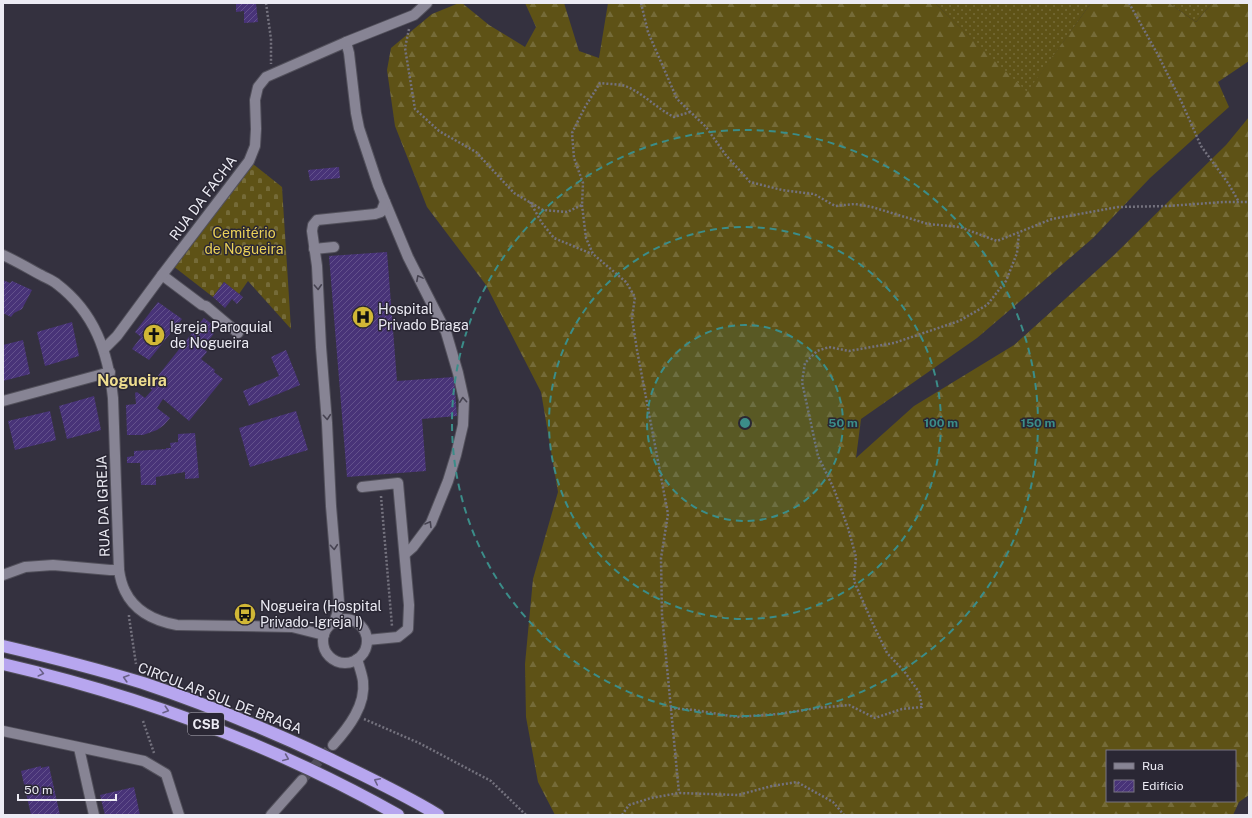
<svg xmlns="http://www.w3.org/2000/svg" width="1252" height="818" viewBox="0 0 1252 818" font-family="'Public Sans',sans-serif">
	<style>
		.grass { fill: url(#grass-dots) }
		.forest { fill: url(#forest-firs); fill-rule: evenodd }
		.cemetery { fill: url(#cemetery-stones) }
		.building { fill: url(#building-hatch) }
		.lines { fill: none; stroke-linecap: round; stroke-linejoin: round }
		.minor-tunnel { stroke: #504d5a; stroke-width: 10; stroke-dasharray: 10 5; stroke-linecap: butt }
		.minor-casing { stroke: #52505b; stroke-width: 12 }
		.highway-casing { stroke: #52505b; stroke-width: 14 }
		.path { stroke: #74727e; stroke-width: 2.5; stroke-dasharray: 2 2; stroke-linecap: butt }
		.minor { stroke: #878494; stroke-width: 10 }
		.highway { stroke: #b7a6ef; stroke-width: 12 }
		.oneway { stroke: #464351 }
		.oneway2 { stroke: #696088 }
		.ring { fill: none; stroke: #3b8d89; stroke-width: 2; stroke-dasharray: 7 5 }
		.labels { text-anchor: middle; stroke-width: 3; stroke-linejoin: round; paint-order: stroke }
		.shield { fill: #2a2734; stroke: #b2b0ba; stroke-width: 1 }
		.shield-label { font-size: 13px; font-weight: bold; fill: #ecebf4 }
		.street-label { font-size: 14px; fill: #ecebf4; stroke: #2a2734 }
		.park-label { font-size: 14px; fill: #ecd258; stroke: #2a2734 }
		.poi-label { font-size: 14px; fill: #ecebf4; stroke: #2a2734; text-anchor: start }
		.quarter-label { font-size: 16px; font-weight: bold; fill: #eedd8f; stroke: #2a2734 }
		.centre { fill: #3b8d89; stroke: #2a2734; stroke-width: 2 }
		.ring-label { font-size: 12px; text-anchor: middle; font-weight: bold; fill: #3b8d89; stroke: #2a2734; stroke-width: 3; stroke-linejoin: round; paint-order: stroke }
	</style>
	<defs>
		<pattern id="grass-dots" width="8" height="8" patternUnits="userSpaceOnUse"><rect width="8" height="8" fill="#5e5216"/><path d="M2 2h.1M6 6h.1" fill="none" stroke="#756b38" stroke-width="1.8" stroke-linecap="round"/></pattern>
		<pattern id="forest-firs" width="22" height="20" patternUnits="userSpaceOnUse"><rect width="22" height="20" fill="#5e5216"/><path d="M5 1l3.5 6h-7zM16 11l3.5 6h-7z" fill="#756b38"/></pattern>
		<pattern id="cemetery-stones" width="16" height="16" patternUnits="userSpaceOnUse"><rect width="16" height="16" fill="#5e5216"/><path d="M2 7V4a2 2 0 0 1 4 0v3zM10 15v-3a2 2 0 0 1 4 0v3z" fill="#756b38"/></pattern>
		<pattern id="building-hatch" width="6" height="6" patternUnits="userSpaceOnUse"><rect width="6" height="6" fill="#483378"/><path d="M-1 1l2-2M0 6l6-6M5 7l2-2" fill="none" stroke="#63518c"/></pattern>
	</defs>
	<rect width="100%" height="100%" fill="#34313f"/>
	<!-- grass -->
	<g class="grass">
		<polygon points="935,3 1091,3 1027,93"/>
		<polygon points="1169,3 1212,3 1196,22"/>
	</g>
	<!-- forest -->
	<path class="forest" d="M459,3H462L489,25L525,47L536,27L525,3H564L579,51L599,58L608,3H935L1027,92L1091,3H1169L1196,22L1212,3H1249V61L1218,82L1229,107L1150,178L1093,238L1011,309L977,338L861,419L856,458L914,406L1014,345L1114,255L1226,145L1249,117V795L1239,802L1233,815H555L538,782L526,717L525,664L533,579L558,492L541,392L486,285L427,207L395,126L387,70L391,48L432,14ZM1107,751H1235V801H1107Z"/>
	<!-- cemetery -->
	<polygon class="cemetery" points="253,164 282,187 291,329 248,281 239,294 224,282 213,297 173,266"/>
	<!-- building -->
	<g class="building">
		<polygon points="236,3 256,3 258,22 244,23 244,11 236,12"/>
		<polygon points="339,167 340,178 310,181 308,170"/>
		<polygon points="387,252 397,381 454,377 457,416 422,419 426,471 347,477 329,256"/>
		<polygon points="3,280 10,283 12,281 32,290 22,309 14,313 11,317 3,313"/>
		<polygon points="224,282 243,297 237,304 232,299 225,308 213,297"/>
		<polygon points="158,302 182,319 149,360 132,349 141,337 135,332"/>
		<polygon points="204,318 213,325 209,329 215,332 203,348 207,352 201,359 215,370 214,372 223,379 189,421 163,399 157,408 170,418 164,425 157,430 143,435 127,435 126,405 136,404 135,393 137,392 145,398 152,390 149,387"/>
		<polygon points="72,322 79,356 45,366 37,332"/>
		<polygon points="23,340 30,374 3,381 3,345"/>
		<polygon points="286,350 300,385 249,406 243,391 279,376 271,357"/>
		<polygon points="94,396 101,430 67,439 59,406"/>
		<polygon points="50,411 56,440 15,450 8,421"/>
		<polygon points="296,411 308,450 250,467 239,428"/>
		<polygon points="195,433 199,478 185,479 185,472 156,477 156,485 141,485 140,463 127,463 127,457 134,456 134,451 166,449 166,448 171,448 170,443 178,442 178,434"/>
		<polygon points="41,766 41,768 49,766 60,815 31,815 21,771"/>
		<polygon points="134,787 140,815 105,815 100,795"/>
	</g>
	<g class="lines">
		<!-- minor-tunnel -->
		<polyline class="minor-tunnel" points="302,780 333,745"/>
		<!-- minor casing -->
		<g class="minor-casing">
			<g id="minor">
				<polyline points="346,42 349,53 356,113 359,128 378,185 408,257 446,332 458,373 464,400 463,425 456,455 448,481 431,523 413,547 405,554"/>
				<polyline points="314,249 334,247"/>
				<path d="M3,255C16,261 28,268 41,275C46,278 52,280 57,284C95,313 108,352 113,398L119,570C120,577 122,585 125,591C135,612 155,621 177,625L292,627L324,635"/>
				<polyline points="162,275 202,305 206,306 238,333"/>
				<polyline points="104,349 117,336 162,275 249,161 255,146 256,129 255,100 258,87 266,77 346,42 414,15 427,3"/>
				<polyline points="3,401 110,372"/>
				<polyline points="362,487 398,483 409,605 408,629 398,637 367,640"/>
				<polyline points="3,575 25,567 53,565 110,570 119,570"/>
				<circle cx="345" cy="641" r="22"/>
				<polyline points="334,623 337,614 339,602 331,506 327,423 321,347 317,266 312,231 313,225 317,220 375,214 381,212 385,202"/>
				<polyline points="3,731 144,761 166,774 179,815"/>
				<path d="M333,745C349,727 366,705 363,681C362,674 359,666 357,659"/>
				<polyline points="79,748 94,815"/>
				<polyline points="271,815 302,780"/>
			</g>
		</g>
		<!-- highway casing -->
		<g class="highway-casing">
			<g id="highway">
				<path d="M3,646C50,657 97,669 143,683C206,704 268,730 328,758C365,776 402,793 438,815"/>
				<path d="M3,664C141,696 274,745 398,815"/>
			</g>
		</g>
		<!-- path -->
		<g class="path">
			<polyline points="266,3 271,39 271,64"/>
			<polyline points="641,3 648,32 677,99 706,127 725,154 750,182 782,190 814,194 835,206 855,204 872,207 928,224 960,227 997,241 1052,219 1118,207 1168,206 1224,202 1249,202"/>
			<polyline points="1129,3 1158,55 1182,103 1201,146 1228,183 1239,202"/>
			<path d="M409,29L405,48L415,109L439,131L476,152L514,193L543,210L567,212L582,205L583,183L574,158L572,133L585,107L600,83C607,84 615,84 622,85C640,90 657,109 674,117L690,112"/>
			<polyline points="530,202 542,223 554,238 592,254"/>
			<polyline points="582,205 586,238 593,254 626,282 635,297 632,318 637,350 668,514 661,558 662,615 679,793"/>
			<polyline points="381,496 392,626"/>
			<polyline points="129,615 129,617 136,664"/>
			<polyline points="670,708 694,710 736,717 778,714 818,708 849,705 875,718 902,709 922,707 919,692 904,671 887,653 872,622 854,581 856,557 848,528 834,489 818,456 802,382 805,363 817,351 829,347 849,351 894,343 959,321 987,305 1006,281 1017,253 1019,233"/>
			<polyline points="364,719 419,743 491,781 526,815"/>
			<polyline points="143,721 154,753"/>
			<polyline points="622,815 629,805 651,798 679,793 738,795 772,786 797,782 833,802 844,815"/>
		</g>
		<!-- minor -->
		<use href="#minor" class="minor"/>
		<!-- highway -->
		<use href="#highway" class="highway"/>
	</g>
	<!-- one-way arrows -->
	<defs><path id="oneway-chevron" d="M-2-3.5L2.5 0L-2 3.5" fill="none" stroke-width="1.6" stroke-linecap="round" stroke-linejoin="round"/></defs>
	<g class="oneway">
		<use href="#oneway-chevron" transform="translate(419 278) rotate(-118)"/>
		<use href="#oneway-chevron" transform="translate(318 287) rotate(87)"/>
		<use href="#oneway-chevron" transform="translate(463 400) rotate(-95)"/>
		<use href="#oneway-chevron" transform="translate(327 417) rotate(85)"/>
		<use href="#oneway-chevron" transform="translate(429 524) rotate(-59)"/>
		<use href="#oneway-chevron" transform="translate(334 547) rotate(85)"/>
	</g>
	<g class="oneway2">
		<use href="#oneway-chevron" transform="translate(41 673) rotate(14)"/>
		<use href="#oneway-chevron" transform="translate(126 678) rotate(-163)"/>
		<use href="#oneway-chevron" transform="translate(166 710) rotate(18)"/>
		<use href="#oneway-chevron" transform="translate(286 758) rotate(23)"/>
		<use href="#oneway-chevron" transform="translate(377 781) rotate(-154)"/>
	</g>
	<!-- distance rings -->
	<circle cx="745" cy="423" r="98" fill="#3b8d89" fill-opacity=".12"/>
	<g class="ring">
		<circle cx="745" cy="423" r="98"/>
		<circle cx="745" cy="423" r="196"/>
		<circle cx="745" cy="423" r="293"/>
	</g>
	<!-- icons -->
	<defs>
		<g id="hospital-disc" transform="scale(1.15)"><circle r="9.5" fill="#d1b736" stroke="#2a2734"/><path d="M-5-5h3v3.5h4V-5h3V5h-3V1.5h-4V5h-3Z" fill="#111"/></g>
		<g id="church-disc" transform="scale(1.15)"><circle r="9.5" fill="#d1b736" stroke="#2a2734"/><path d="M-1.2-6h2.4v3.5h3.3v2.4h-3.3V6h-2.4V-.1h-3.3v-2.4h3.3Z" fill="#111"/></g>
		<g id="bus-disc" transform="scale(1.15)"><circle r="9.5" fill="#d1b736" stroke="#2a2734"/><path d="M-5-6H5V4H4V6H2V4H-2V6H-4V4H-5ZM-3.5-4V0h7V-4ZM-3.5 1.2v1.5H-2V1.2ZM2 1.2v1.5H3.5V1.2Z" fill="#111"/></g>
	</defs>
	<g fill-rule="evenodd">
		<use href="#hospital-disc" x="363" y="317"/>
		<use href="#church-disc" x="154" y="335"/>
		<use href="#bus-disc" x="245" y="614"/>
	</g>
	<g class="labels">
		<!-- shield labels -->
		<rect class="shield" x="188" y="713" width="36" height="22" rx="3"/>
		<g class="shield-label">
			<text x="206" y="729">CSB</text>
		</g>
		<!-- street labels -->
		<g class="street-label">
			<text transform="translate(203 198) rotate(-53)" y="5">RUA DA FACHA</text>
			<text transform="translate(103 506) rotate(-92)" y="5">RUA DA IGREJA</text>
			<text transform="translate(220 698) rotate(21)" y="5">CIRCULAR SUL DE BRAGA</text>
		</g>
		<!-- park labels -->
		<g class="park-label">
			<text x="244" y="238">Cemitério<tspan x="244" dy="16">de Nogueira</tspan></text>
		</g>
		<!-- poi labels -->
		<g class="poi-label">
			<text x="378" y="314">Hospital<tspan x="378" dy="16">Privado Braga</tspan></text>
			<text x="170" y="332">Igreja Paroquial<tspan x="170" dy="16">de Nogueira</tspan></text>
			<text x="260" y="611">Nogueira (Hospital<tspan x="260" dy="16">Privado-Igreja I)</tspan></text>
		</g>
		<!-- quarter labels -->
		<g class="quarter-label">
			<text x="132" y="386">Nogueira</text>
		</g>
	</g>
	<circle cx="745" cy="423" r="6" class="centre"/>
	<g class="ring-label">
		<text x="843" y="427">50 m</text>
		<text x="941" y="427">100 m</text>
		<text x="1038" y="427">150 m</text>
	</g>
	<!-- border -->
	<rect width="1252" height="818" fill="none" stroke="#ecebf4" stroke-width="8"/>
	<!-- legend -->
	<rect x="1106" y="750" width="130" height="52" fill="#2a2734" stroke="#787581"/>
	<rect x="1114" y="763" width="20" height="6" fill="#878494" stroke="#787581"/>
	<text x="1142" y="770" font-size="12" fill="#ecebf4">Rua</text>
	<rect x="1114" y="780" width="20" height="12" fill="url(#building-hatch)" stroke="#787581"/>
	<text x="1142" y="790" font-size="12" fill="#ecebf4">Edifício</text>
	<!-- scale -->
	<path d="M18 794v6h98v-6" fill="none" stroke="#ecebf4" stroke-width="2"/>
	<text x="24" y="794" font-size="12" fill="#ecebf4" stroke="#2a2734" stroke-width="3" paint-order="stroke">50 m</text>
</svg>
